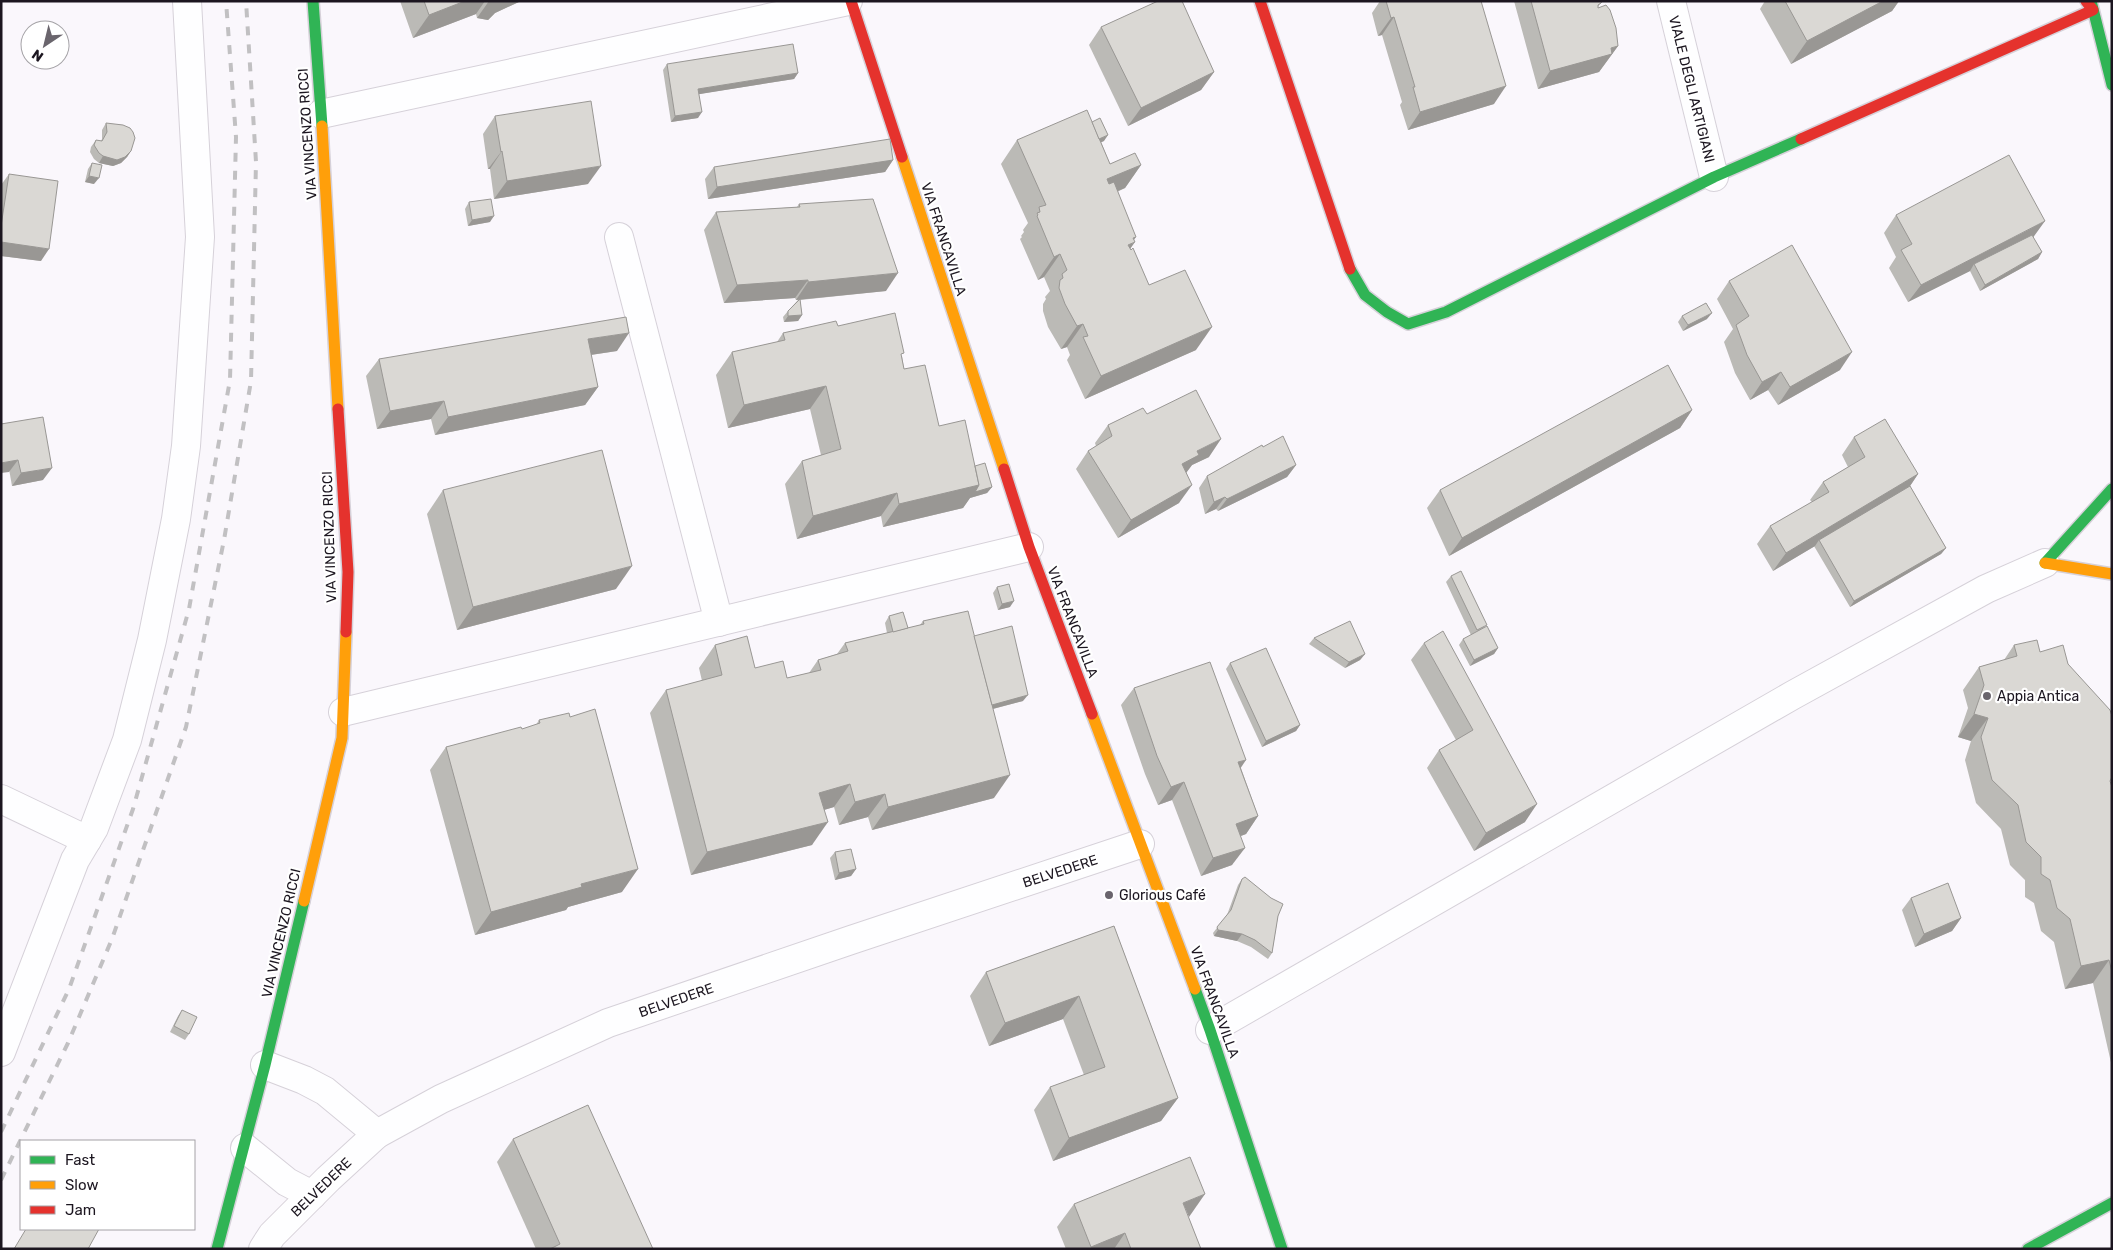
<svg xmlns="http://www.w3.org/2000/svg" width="2113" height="1250" viewBox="0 0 2113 1250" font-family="Rubik,sans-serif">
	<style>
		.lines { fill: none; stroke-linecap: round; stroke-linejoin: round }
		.street-casing { stroke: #d6d1d9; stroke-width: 30 }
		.fast-casing { stroke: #d6d1d9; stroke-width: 14 }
		.slow-casing { stroke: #d6d1d9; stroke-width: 14 }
		.jam-casing { stroke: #d6d1d9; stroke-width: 14 }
		.street { stroke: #fefeff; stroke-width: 28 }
		.fast { stroke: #30b455; stroke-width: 11 }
		.slow { stroke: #ff9f0a; stroke-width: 11 }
		.jam { stroke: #e5322d; stroke-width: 11 }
		.rail { stroke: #c1c0c2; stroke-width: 4; stroke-dasharray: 9 9; stroke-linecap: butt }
		.wall { fill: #bbbab6 }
		.shaded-wall { fill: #999794 }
		.building { fill: #dad8d4; stroke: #999794 }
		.poi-dot { fill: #6a656d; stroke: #fff; stroke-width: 2 }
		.labels { text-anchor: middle; stroke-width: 4.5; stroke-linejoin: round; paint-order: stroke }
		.street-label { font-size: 14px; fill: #1c1620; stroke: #fff }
		.poi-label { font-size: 14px; fill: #1c1620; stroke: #fff; text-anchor: start }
	</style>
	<rect width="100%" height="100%" fill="#faf7fc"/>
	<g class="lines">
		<!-- street casing -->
		<g class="street-casing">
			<g id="street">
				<polyline points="1671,1 1714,177"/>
				<polyline points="321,114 848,1"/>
				<polyline points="619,237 719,622"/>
				<polyline points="343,712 1029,547"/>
				<polyline points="1,799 87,840"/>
				<polyline points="1210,1030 1793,695 1986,589 2045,563"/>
				<polyline points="1,1052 75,860 94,828 127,740 152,640 176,519 186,446 200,237 187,1"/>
				<polyline points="265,1065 304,1080 325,1091 377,1134"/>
				<polyline points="245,1148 287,1182 312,1195"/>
				<polyline points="263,1249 272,1235 328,1179 377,1134 441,1099 608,1023 851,940 1140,844"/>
			</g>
		</g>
		<!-- fast casing -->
		<g class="fast-casing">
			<g id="fast">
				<polyline points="313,1 322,126"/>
				<polyline points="2091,1 2112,85"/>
				<polyline points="1350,269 1365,295 1387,312 1408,324 1446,312 1714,177 1801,139"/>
				<polyline points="2045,563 2112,489"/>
				<polyline points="1195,989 1210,1030 1282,1249"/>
				<polyline points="217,1249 265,1065 304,901"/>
				<polyline points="2028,1249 2112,1203"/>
			</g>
		</g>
		<!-- slow casing -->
		<g class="slow-casing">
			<g id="slow">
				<polyline points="322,126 338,409"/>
				<polyline points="902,157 1004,469"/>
				<polyline points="2045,563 2112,574"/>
				<polyline points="1092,714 1195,989"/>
				<polyline points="304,901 342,738 346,632"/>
			</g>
		</g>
		<!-- jam casing -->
		<g class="jam-casing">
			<g id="jam">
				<polyline points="851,1 902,157"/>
				<polyline points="1260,1 1350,269"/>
				<polyline points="1801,139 2093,10 2086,1"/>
				<polyline points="338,409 348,572 346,632"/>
				<polyline points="1004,469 1029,547 1092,714"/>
			</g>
		</g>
		<!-- street -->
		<use href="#street" class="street"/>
		<!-- fast -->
		<use href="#fast" class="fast"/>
		<!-- slow -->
		<use href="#slow" class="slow"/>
		<!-- jam -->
		<use href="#jam" class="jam"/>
		<!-- rail -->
		<g class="rail">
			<polyline points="1,1132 69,989 133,809 189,609 230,380 236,137 226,1"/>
			<polyline points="1,1180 68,1043 112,939 186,727 224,540 251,381 256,162 246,1"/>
		</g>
	</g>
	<!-- wall -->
	<g class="wall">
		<polygon points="400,1 521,1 495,13 488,20 477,18 476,14 413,38"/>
		<polygon points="1380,1 1481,1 1494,104 1408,130 1400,105 1402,102 1382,35 1378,36 1372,13"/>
		<polygon points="1514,1 1602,1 1598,7 1618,46 1599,72 1538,89"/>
		<polygon points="1765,1 1899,1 1892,11 1791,64 1760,9"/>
		<polygon points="1101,27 1214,72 1201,90 1128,126 1089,45"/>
		<polygon points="667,64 798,73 794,79 699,94 698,118 671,122 663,70"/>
		<polygon points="495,116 588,184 494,199 490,169 488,169 483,134"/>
		<polygon points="1092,122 1104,141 1101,142 1110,164 1141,165 1125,188 1117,192 1134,240 1130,248 1149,285 1196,350 1085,399 1067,360 1070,355 1067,347 1061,349 1048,327 1043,311 1043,304 1046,299 1045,297 1050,291 1044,277 1038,280 1020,239 1022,237 1021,236 1024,232 1023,230 1028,223 1001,164 1017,140"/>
		<polygon points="106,123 131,151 127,157 121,163 113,166 99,163 94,159 90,152 91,147 96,140 101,141 102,139 102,130"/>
		<polygon points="893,160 885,172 708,199 705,179 714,167"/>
		<polygon points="92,163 94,184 85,182 88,169"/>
		<polygon points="9,174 41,261 1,256 1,185"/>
		<polygon points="469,202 490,222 468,226 465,209"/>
		<polygon points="799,204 886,291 800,300 802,315 798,321 784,322 783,317 788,311 798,300 796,300 795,298 724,303 704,230 716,212 797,207"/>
		<polygon points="1896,215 2033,237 2042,252 2038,259 1980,291 1970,271 1908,302 1889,268 1896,257 1884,233"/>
		<polygon points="1729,281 1840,370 1778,405 1768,390 1750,400 1735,373 1724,342 1733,329 1717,299"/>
		<polygon points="1682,316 1707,319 1683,331 1678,322"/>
		<polygon points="838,326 902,356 904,369 939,426 975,466 992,487 987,493 970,498 963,508 883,527 881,516 797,539 785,484 802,461 821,455 810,409 728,428 716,375 732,352 777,342 783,333"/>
		<polygon points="617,351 591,355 598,387 585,405 435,435 431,419 377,429 366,376 379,359"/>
		<polygon points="1692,410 1680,428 1449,556 1427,508 1440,490"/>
		<polygon points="1147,414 1209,457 1192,465 1186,473 1179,503 1118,538 1076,469 1088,451 1096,446 1095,443 1108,425"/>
		<polygon points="1,424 43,480 12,486"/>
		<polygon points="1854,437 1918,474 1910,486 1946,548 1941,554 1850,607 1814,546 1815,546 1773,571 1757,544 1770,526 1812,502 1810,500 1823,482 1848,467 1842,455"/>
		<polygon points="1263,447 1296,465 1287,477 1218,511 1216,509 1205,514 1199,488 1207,476"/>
		<polygon points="443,490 616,589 457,630 427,514"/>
		<polygon points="1451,576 1498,648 1494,654 1470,666 1459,645 1463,639 1471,635 1446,582"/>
		<polygon points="997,587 1010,607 998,610 993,593"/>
		<polygon points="889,616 908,628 920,625 923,621 974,636 1023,701 993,709 994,798 872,830 868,817 839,825 834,807 824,810 812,845 691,875 650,713 666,690 702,681 699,668 715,645 755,668 787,678 809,673 818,660 837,654 845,643 887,633 885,623"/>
		<polygon points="1314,638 1365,654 1360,660 1345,668 1309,644"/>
		<polygon points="1424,643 1525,822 1474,851 1427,768 1439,750 1456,740 1411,660"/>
		<polygon points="2014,645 2040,652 2068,664 2110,781 2112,841 2112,1067 2093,983 2065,989 2054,942 2041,931 2034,903 2025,897 2025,880 2010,865 2001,829 1976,803 1965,760 1971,741 1958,737 1968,708 1963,690 1979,667 2004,660"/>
		<polygon points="1230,663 1300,725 1296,731 1262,747 1226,669"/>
		<polygon points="1134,688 1241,768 1258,816 1246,834 1241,836 1232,865 1201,876 1172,800 1158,805 1145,774 1121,705"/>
		<polygon points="539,720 622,892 568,907 566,910 475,935 430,770 446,747 522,729 536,725"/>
		<polygon points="835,852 856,869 851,876 835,880 830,858"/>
		<polygon points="1242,879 1278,916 1272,953 1268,959 1251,947 1237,941 1214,936 1213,933 1227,915 1238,885"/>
		<polygon points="1911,898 1961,918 1952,931 1915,947 1902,910"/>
		<polygon points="1114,926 1178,1098 1161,1121 1053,1161 1034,1110 1050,1087 1084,1075 1063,1019 989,1046 970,996 986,972"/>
		<polygon points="182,1010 189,1034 185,1040 170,1032 178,1016"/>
		<polygon points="513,1139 653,1249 536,1249 497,1162"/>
		<polygon points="1074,1204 1188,1217 1201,1249 1066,1249 1057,1227"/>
	</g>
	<!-- shaded-wall -->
	<g class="shaded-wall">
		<polygon points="465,1 485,1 476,14 413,38 429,15"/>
		<polygon points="489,1 521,1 495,13 488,20 477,18"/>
		<polygon points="1883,1 1899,1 1892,11 1791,64 1807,41"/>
		<polygon points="1394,17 1382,35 1378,36 1391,18"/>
		<polygon points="1618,46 1599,72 1538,89 1550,71"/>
		<polygon points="1214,72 1201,90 1128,126 1141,108"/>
		<polygon points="798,73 794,79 694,95 698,89"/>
		<polygon points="1506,86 1494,104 1408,130 1420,112"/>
		<polygon points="702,112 698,118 671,122 675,116"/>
		<polygon points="1108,135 1104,141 1081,151 1086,145"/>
		<polygon points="131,151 127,157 121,163 113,166 99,163 103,156"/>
		<polygon points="502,151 490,169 488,169 501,152"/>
		<polygon points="893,160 885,172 708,199 717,187"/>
		<polygon points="1141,165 1125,188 1091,202 1107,179"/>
		<polygon points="601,166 588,184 494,199 507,181"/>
		<polygon points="89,176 99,178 94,184 85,182"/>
		<polygon points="494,216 490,222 468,226 472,220"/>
		<polygon points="2045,221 2032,239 1974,264 1970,271 1908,302 1921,285"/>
		<polygon points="1136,237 1131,244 1135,242 1119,265 1133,238"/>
		<polygon points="1,242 49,249 41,261 1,256"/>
		<polygon points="2042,252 2038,259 1980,291 1985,285"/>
		<polygon points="1060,254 1044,277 1038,280 1054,257"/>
		<polygon points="898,273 886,291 796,300 808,282"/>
		<polygon points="808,280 795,298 724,303 737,285"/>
		<polygon points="1712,313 1707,319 1683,331 1688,325"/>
		<polygon points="802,315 798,321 784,322 788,316"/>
		<polygon points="1083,324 1067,347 1061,349 1077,326"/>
		<polygon points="1212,327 1196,350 1085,399 1101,376"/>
		<polygon points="629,333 617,351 576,357 588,339"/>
		<polygon points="1852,352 1840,370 1778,405 1790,387"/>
		<polygon points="1781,372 1768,390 1750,400 1762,382"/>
		<polygon points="826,386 810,409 728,428 744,405"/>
		<polygon points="598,387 585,405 435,435 448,417"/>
		<polygon points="444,401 431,419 377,429 390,411"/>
		<polygon points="1692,410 1680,428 1449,556 1462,538"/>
		<polygon points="1221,439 1209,457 1192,465 1186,473 1182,464 1197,451"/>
		<polygon points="18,460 9,472 1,473 1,463"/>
		<polygon points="1296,465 1287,477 1218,511 1227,499"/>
		<polygon points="52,468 43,480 12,486 21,473"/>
		<polygon points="1918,474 1906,492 1819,540 1815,546 1773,571 1786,553"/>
		<polygon points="979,485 992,487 987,493 970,498 963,508 883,527 899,504"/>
		<polygon points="1192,485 1179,503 1118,538 1131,520"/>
		<polygon points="897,493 881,516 797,539 813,516"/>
		<polygon points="1225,497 1216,509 1205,514 1214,502"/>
		<polygon points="1946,548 1941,554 1850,607 1854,601"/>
		<polygon points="632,566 616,589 457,630 473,607"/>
		<polygon points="1014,601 1010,607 998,610 1002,604"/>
		<polygon points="1498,648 1494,654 1470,666 1474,660"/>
		<polygon points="1365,654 1360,660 1345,668 1349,662"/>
		<polygon points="1028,695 1023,701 973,714 978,708"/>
		<polygon points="1974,714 1988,718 1971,741 1958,737"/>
		<polygon points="1300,725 1296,731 1262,747 1266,741"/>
		<polygon points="1246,760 1234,778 1238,762"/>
		<polygon points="1010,775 994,798 872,830 888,807"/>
		<polygon points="1184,782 1172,800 1158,805 1171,787"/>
		<polygon points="850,784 834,807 803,816 819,793"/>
		<polygon points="885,794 868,817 839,825 855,802"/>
		<polygon points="1537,804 1525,822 1474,851 1486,833"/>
		<polygon points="1258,816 1246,834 1224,842 1236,824"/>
		<polygon points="828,822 812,845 691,875 707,852"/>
		<polygon points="1245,848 1232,865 1201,876 1213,858"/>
		<polygon points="638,869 622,892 568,907 566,910 475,935 491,912 581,884"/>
		<polygon points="856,869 851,876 835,880 839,873"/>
		<polygon points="1961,918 1952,931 1915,947 1924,934"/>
		<polygon points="1218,930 1242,934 1237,941 1214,936"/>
		<polygon points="2109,960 2093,983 2065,989 2081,966"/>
		<polygon points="1079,996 1063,1019 989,1046 1005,1023"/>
		<polygon points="1178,1098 1161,1121 1053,1161 1069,1138"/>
		<polygon points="1205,1194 1189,1217 1183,1203"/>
		<polygon points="1125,1233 1114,1249 1090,1249 1091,1247"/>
	</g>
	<!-- building -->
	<g class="building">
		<polygon points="424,1 465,1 429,15"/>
		<polygon points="1158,1 1182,1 1214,72 1141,108 1101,27"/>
		<polygon points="1386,1 1481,1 1506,86 1420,112 1413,87 1415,87 1394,17 1391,18"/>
		<polygon points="1531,1 1602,1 1601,3 1598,5 1598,8 1606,5 1610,10 1616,28 1618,46 1611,48 1612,54 1550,71"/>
		<polygon points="1785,1 1883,1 1807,41"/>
		<polygon points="793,44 798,73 698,89 702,112 675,116 667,64"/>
		<polygon points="591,101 601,166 507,181 502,151 501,152 495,116"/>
		<polygon points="1087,110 1110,164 1135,153 1141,165 1107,179 1109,184 1114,182 1136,237 1133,238 1135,242 1128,245 1131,250 1133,248 1149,285 1185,270 1212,327 1101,376 1083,337 1088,336 1083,324 1077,326 1065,304 1059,288 1060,280 1063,278 1062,274 1067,270 1060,254 1054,257 1037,216 1038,215 1037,213 1040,212 1039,207 1046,205 1017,140"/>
		<polygon points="1100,118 1108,135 1099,139 1092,122"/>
		<polygon points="106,123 123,125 130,128 133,132 135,138 131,151 125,157 117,160 103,156 99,153 94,145 96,140 102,141 107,132"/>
		<polygon points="890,139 893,160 717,187 714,167"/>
		<polygon points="2009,155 2045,221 1921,285 1901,250 1912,244 1896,215"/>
		<polygon points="92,163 102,165 99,178 89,176"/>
		<polygon points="9,174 58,181 49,249 1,242 1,226"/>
		<polygon points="491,199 494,216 472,220 469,202"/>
		<polygon points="873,199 898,273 808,282 808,280 737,285 716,212 800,207 799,204"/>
		<polygon points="2032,235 2042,252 1985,285 1974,264"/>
		<polygon points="1792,245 1852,352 1790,387 1781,372 1762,382 1747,355 1736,325 1749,316 1729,281"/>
		<polygon points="800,299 802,315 788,316 788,311"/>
		<polygon points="1706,303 1712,313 1688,325 1682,316"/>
		<polygon points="895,313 904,353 901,354 904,369 925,365 939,426 965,420 979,485 899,504 897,493 813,516 802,461 841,449 826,386 744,405 732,352 785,340 783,333 836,321 838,326"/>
		<polygon points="626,317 629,333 588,339 598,387 448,417 444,401 390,411 379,359"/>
		<polygon points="1668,365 1692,410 1462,538 1440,490"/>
		<polygon points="1196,390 1221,439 1197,451 1199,455 1182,464 1192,485 1131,520 1088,451 1112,436 1108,425 1143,408 1147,414"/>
		<polygon points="43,417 52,468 21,473 18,460 1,463 1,424"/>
		<polygon points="1885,419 1918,474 1786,553 1770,526 1829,492 1823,482 1865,457 1854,437"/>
		<polygon points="1283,436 1296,465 1227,499 1225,497 1214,502 1207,476 1262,445 1263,447"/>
		<polygon points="602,450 632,566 473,607 443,490"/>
		<polygon points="985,463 992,487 975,492 979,485 975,466"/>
		<polygon points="1910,486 1946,548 1854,601 1819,540"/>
		<polygon points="1461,571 1487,625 1477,630 1451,576"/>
		<polygon points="1009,584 1014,601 1002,604 997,587"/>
		<polygon points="968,611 1010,775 888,807 885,794 855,802 850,784 819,793 828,822 707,852 666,690 722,675 715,645 747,636 755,668 783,661 787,678 821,670 818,660 848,651 845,643 924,624 923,621"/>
		<polygon points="903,612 908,628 893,632 889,616"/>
		<polygon points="1350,621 1365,654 1349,662 1314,638"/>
		<polygon points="1012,626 1028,695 992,705 974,636"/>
		<polygon points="1487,626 1498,648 1474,660 1463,639"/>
		<polygon points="1443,631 1537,804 1486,833 1439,750 1473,730 1424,643"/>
		<polygon points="2037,640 2040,652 2063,645 2068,664 2110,710 2112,716 2112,777 2110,781 2112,787 2112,972 2109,960 2081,966 2070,919 2057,908 2050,880 2041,874 2041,857 2026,842 2018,805 1992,780 1981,737 1988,718 1974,714 1984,685 1979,667 2017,656 2014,645"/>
		<polygon points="1266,648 1300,725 1266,741 1230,663"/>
		<polygon points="1210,662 1246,760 1238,762 1258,816 1236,824 1245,848 1213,858 1184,782 1171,787 1157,756 1134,688"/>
		<polygon points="595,709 638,869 581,884 582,887 491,912 446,747 521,727 522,729 540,723 539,720 569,713 570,717"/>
		<polygon points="851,849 856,869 839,873 835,852"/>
		<polygon points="1245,877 1271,898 1283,904 1278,916 1272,953 1255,940 1242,934 1218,930 1217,927 1231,910 1242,879"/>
		<polygon points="1948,883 1961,918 1924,934 1911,898"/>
		<polygon points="1114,926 1178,1098 1069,1138 1050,1087 1105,1067 1079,996 1005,1023 986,972"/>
		<polygon points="182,1010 197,1017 189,1034 174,1026"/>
		<polygon points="588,1105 653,1249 550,1249 560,1244 513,1139"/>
		<polygon points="1190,1157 1205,1194 1183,1203 1201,1249 1131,1249 1125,1233 1091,1247 1074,1204"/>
		<polygon points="26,1229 99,1229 88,1249 14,1249"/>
	</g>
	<!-- markers -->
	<g class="poi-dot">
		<circle cx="1987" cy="696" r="5"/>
		<circle cx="1109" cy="895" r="5"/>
	</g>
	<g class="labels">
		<!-- street labels -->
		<g class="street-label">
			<text transform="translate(1692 89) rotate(76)" y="5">VIALE DEGLI ARTIGIANI</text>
			<text transform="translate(307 134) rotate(-94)" y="5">VIA VINCENZO RICCI</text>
			<text transform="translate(944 239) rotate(72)" y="5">VIA FRANCAVILLA</text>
			<text transform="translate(329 537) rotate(-92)" y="5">VIA VINCENZO RICCI</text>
			<text transform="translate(1073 622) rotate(69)" y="5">VIA FRANCAVILLA</text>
			<text transform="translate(1060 871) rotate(-18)" y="5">BELVEDERE</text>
			<text transform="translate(281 933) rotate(-77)" y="5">VIA VINCENZO RICCI</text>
			<text transform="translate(676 1000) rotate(-19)" y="5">BELVEDERE</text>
			<text transform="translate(1215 1002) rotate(70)" y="5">VIA FRANCAVILLA</text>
			<text transform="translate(321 1187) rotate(-44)" y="5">BELVEDERE</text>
		</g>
		<!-- poi labels -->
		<g class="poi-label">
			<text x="1997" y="701">Appia Antica</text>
			<text x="1119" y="900">Glorious Café</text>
		</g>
	</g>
	<!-- border -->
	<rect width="2113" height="1250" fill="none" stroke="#1c1620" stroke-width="5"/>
	<!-- legend -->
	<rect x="20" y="1140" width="175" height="90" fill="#ffffff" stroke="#a4a2a6"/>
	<rect x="30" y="1156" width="25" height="8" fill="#30b455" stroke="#a4a2a6"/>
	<text x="65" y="1165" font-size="15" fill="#1c1620">Fast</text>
	<rect x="30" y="1181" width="25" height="8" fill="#ff9f0a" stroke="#a4a2a6"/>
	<text x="65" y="1190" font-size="15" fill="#1c1620">Slow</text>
	<rect x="30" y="1206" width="25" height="8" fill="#e5322d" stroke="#a4a2a6"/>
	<text x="65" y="1215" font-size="15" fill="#1c1620">Jam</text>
	<!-- north arrow -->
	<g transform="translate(45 45) rotate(215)"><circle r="24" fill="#ffffff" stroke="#a4a2a6"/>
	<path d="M0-4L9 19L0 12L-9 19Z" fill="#6a656d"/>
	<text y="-8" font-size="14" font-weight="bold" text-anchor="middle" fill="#1c1620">N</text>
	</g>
</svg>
